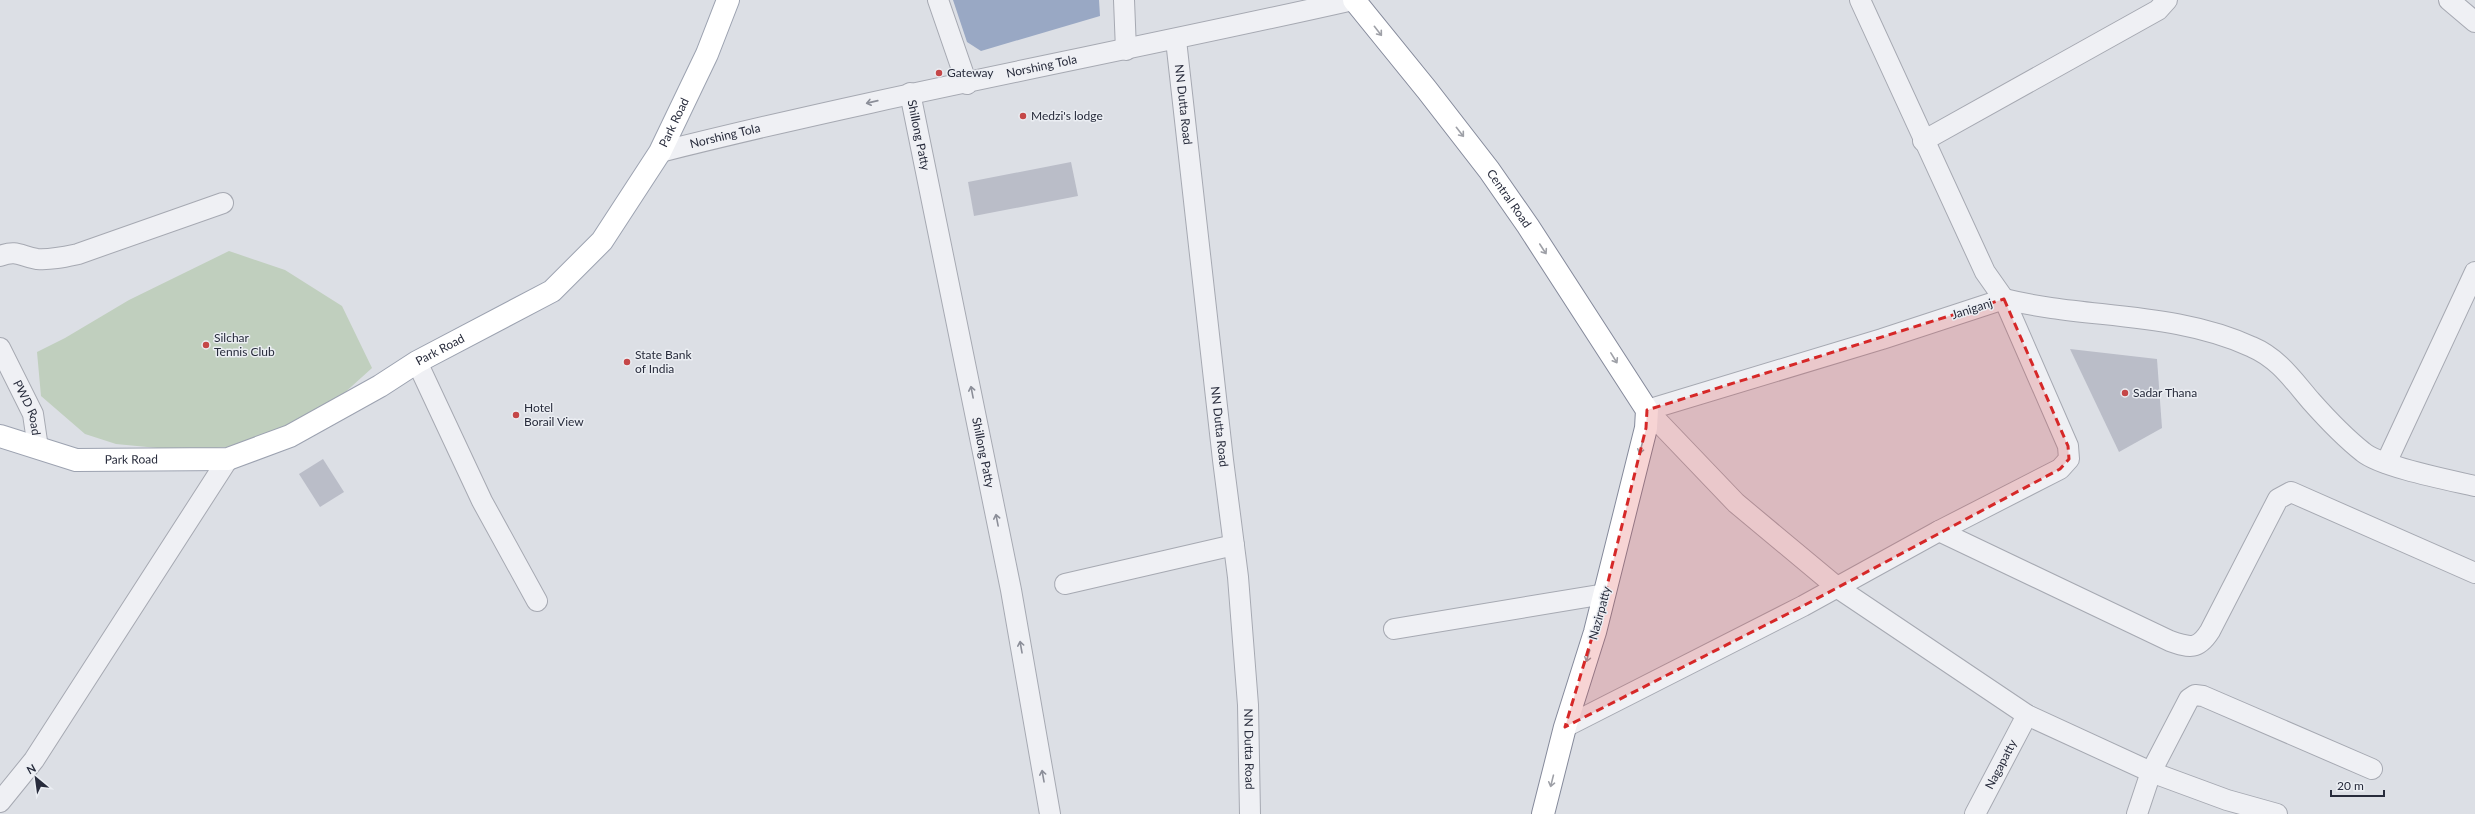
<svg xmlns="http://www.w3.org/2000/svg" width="2475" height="814" viewBox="0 0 2475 814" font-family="Lato,sans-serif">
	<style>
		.green { fill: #c0cfbe }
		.water { fill: #99a8c4 }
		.building { fill: #babdc8 }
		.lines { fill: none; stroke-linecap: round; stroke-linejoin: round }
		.minor-casing { stroke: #a6a9b2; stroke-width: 22 }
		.major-casing { stroke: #9ca2b0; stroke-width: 24 }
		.highway-casing { stroke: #858a9b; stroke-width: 24 }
		.minor { stroke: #eff0f4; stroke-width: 20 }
		.major { stroke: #fff; stroke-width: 22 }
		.highway { stroke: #fff; stroke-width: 22 }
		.oneway { stroke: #9ea0a7 }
		.oneway2 { stroke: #8b8e98 }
		.marked { fill: #d62828; fill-opacity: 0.2; stroke: #d62828; stroke-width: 3; stroke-dasharray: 8 5; stroke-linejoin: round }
		.poi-dot { fill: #c54748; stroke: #ebeef3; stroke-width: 1.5 }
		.labels { text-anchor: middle; stroke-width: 3; stroke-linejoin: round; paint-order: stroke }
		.street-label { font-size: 12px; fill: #272b3b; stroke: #ebeef3 }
		.poi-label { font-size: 12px; fill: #272b3b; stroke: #ebeef3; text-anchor: start }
	</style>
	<rect width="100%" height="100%" fill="#dcdfe5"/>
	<!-- green -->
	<polygon class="green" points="229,251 285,270 342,306 372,368 341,396 255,444 189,451 116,444 85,434 41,396 37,352 65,338 129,300"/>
	<!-- water -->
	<polygon class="water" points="953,0 1099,0 1100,16 981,51 967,42"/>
	<!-- building -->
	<g class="building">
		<polygon points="1071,162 1078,196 974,216 968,182"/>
		<polygon points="2070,349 2157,359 2162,428 2119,452"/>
		<polygon points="323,459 344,492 320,507 299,474"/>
	</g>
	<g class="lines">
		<!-- minor casing -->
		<g class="minor-casing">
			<g id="minor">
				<polyline points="938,0 967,84"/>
				<polyline points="1124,0 1126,50"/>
				<polyline points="2449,0 2475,22"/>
				<path id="s1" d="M1176,40L1223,460L1238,577L1248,705L1250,814"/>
				<path id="s2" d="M910,93L1011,590L1050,814"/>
				<polyline points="1923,141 2158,10 2167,0"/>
				<path id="s3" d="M660,152C890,94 1123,52 1353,0"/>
				<path d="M0,256C18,249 21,257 37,259C51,260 64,257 78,254L223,203"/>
				<polyline points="2004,299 1882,339 1647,410 1736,503 1838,588 2027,715 2151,772 2227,800 2277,814"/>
				<path d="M2004,299C2085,319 2174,311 2252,347C2278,358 2293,380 2311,401C2327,419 2344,437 2363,452C2381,467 2449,480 2475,486"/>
				<path id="s4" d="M0,348L33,414L38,448"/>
				<polyline points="417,362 482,501 537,601"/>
				<polyline points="2386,463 2475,272"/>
				<path d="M1939,531L2170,641C2190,648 2198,650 2210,631L2278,499L2291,492L2475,573"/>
				<polyline points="1065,584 1234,545"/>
				<polyline points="1394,629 1605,594"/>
				<polyline points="1565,727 1803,606 1939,531 2060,469 2069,459 2068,446 2004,299 1985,272 1860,0"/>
				<polyline points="0,802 34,760 228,459"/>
				<path id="s5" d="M1975,814L2027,715"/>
				<polyline points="2137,814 2151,772 2189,699 2195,695 2203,696 2372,769"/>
			</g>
		</g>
		<!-- major casing -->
		<g class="major-casing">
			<g id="major">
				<path id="s6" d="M0,436L76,460L228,459L290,436L380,386L417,362L552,291L602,241L660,152L707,54L728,0"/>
			</g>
		</g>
		<!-- highway casing -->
		<g class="highway-casing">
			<g id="highway">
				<path id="s7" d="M1354,0L1427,90L1489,170L1528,226L1647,410L1646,428L1595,632L1565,727L1543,814"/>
			</g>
		</g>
		<!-- minor -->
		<use href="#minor" class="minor"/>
		<!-- major -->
		<use href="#major" class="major"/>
		<!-- highway -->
		<use href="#highway" class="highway"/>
	</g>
	<!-- one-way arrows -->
	<defs><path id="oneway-shaft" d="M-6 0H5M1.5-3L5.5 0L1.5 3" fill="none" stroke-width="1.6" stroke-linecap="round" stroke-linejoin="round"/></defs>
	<g class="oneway">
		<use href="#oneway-shaft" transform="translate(1378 31) rotate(52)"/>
		<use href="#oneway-shaft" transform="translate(1460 132) rotate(52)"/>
		<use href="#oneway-shaft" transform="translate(1543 249) rotate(57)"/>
		<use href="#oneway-shaft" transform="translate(1614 358) rotate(58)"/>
		<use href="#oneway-shaft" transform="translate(1641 448) rotate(104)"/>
		<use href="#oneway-shaft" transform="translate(1588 656) rotate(107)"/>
		<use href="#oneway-shaft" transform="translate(1552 781) rotate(104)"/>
	</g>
	<g class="oneway2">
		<use href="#oneway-shaft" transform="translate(872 102) rotate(167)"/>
		<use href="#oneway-shaft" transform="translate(972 392) rotate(-101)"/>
		<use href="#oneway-shaft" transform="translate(997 520) rotate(-101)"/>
		<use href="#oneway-shaft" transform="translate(1021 647) rotate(-100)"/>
		<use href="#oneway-shaft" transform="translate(1043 776) rotate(-100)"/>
	</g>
	<!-- marked area -->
	<path class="marked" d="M2004,299L2068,446L2069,459L2060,469L1803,606L1565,727L1605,594L1646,428L1647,410Z"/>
	<!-- markers -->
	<g class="poi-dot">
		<circle cx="939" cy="73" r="4"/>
		<circle cx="1023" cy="116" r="4"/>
		<circle cx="206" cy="345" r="4"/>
		<circle cx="627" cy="362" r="4"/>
		<circle cx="2125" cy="393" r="4"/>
		<circle cx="516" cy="415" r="4"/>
	</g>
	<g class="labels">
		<!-- street labels -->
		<g class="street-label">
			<text dy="4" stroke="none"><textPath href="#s3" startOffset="391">Norshing Tola</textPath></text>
			<text dy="4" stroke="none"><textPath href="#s1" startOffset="65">NN Dutta Road</textPath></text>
			<text dy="4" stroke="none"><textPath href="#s6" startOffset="807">Park Road</textPath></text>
			<text dy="4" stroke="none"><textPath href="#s3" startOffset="67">Norshing Tola</textPath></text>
			<text dy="4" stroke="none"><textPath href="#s2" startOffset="43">Shillong Patty</textPath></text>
			<text dy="4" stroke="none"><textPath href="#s7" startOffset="252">Central Road</textPath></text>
			<text transform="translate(1972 309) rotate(-18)" y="4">Janiganj</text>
			<text dy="4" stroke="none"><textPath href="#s6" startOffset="471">Park Road</textPath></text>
			<text dy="4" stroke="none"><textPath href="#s4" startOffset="66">PWD Road</textPath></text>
			<text dy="4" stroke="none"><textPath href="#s1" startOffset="389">NN Dutta Road</textPath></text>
			<text dy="4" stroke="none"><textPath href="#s2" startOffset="367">Shillong Patty</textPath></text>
			<text dy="4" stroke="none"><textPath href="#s6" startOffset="135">Park Road</textPath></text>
			<text transform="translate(1600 613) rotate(-75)" y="4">Nazirpatty</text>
			<text dy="4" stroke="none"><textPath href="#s1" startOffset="713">NN Dutta Road</textPath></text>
			<text dy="4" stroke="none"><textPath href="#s5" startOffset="56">Nagapatty</textPath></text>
		</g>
		<!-- poi labels -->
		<g class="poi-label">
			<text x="947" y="77">Gateway</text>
			<text x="1031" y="120">Medzi's lodge</text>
			<text x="214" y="342">Silchar<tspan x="214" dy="14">Tennis Club</tspan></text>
			<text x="635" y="359">State Bank<tspan x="635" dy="14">of India</tspan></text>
			<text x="2133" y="397">Sadar Thana</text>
			<text x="524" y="412">Hotel<tspan x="524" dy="14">Borail View</tspan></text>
		</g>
	</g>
	<!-- north arrow -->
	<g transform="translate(36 778) rotate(331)" stroke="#ebeef3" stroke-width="3" paint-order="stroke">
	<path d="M0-3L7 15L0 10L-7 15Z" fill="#272b3b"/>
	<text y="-6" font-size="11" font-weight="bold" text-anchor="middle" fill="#272b3b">N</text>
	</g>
	<!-- scale -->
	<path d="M2331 790v6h53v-6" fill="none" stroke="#272b3b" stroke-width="2"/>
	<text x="2337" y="790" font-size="12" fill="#272b3b" stroke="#ebeef3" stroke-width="3" paint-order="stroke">20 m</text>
</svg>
